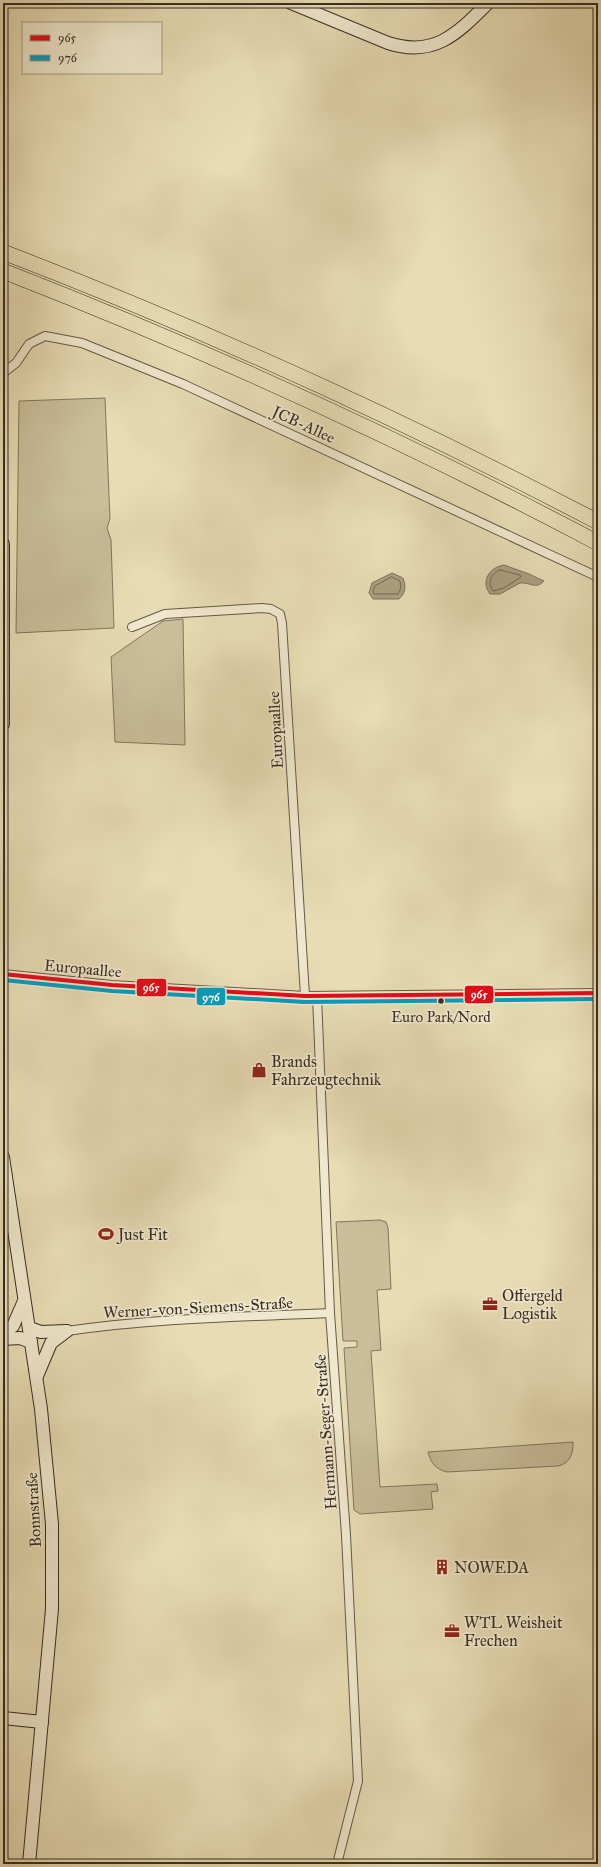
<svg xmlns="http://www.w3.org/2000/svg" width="601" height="1867" viewBox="0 0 601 1867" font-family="'IM FELL Great Primer',serif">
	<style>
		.green { fill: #cabe9b; stroke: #80765f }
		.water { fill: #aca083; stroke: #7d725d }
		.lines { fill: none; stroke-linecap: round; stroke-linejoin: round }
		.shore { stroke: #726653; stroke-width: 1 }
		.street-casing { stroke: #635947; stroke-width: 10 }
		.secondary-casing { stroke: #372d23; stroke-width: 14 }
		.highway-casing { stroke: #372d23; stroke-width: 16 }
		.street { stroke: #f0e8ce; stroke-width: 8 }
		.secondary { stroke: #f0e8ce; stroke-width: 12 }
		.highway { stroke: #e8dcb4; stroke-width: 15 }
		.bus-1-casing { stroke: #f0e8ce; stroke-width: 7 }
		.bus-2-casing { stroke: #f0e8ce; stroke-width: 7 }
		.bus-1 { stroke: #e30b18; stroke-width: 4 }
		.bus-2 { stroke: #069dbd; stroke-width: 4 }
		.bus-dot { fill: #372d23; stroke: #f0e8ce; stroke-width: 1.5 }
		.labels { text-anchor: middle; stroke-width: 3.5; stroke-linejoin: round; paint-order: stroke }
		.bus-label { font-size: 15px; fill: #372d23; stroke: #f0e8ce }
		.street-label { font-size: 16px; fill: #372d23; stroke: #f0e8ce }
		.poi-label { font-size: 16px; fill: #372d23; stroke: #f0e8ce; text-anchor: start }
		.line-badge { stroke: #f0e8ce; stroke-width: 1.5 }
		.badge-label { font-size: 11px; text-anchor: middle; font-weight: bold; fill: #fff }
	</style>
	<rect width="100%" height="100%" fill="#e8dcb4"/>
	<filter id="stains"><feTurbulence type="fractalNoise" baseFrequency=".005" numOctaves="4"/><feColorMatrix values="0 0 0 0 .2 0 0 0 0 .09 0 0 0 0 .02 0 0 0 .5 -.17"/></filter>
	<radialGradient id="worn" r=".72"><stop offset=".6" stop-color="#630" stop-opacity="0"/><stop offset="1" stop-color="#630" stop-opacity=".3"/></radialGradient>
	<!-- green -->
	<g class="green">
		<polygon points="105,398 110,519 107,528 111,540 114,628 16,633 19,401"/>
		<polygon points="183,619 185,745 115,742 111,657 163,621"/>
		<polygon points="380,1220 386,1222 388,1228 391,1289 377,1290 381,1350 371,1351 380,1487 437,1484 438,1491 431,1492 433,1509 360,1514 354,1510 344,1348 357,1347 357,1341 343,1341 336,1222"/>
		<path d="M573,1442C573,1453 571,1463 558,1466L447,1472C435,1469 431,1463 428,1452Z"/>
	</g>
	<!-- water -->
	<g class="water">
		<path d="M504,565L529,574L544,581C536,590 530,582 520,583L500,594H490C480,581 490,567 504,565Z"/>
		<path d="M392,573L403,578C406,586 406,593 399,599H373L369,593L372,583Z"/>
	</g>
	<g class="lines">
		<!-- shore -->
		<g class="shore">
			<path d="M500,570L520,575L521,577L504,588L493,591C487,583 491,573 500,570Z"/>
			<polygon points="392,577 400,581 401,588 398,594 374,594 373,591 375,586"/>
		</g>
		<!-- street casing -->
		<g class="street-casing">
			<g id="street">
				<polyline points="3,373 16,363 29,344 45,336 82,343 183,384 598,577"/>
				<polyline points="132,627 165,614 262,608 271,609 280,614 282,623 305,996"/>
				<polyline points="3,974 112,985 305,996 598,993"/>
				<polyline points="317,996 330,1313 346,1535 358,1781 337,1864"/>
				<path d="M67,1331C154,1318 243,1317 330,1313"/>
			</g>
		</g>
		<!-- secondary casing -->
		<g class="secondary-casing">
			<g id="secondary">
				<path d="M291,3L388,43C434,58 457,34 488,3"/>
				<polyline points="3,544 3,724"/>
				<polyline points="3,1157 41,1409 52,1524 52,1609 29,1864"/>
				<polyline points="29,1328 41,1332 66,1331"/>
				<polyline points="3,1334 13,1326 24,1301"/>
				<polyline points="3,1339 20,1338 31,1342"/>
				<polyline points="37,1376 51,1343 67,1331"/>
				<polyline points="3,1718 42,1722"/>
			</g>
		</g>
		<!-- highway casing -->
		<g class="highway-casing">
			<g id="highway">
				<path d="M3,252C206,330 405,421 598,522"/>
				<path d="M3,271C206,350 405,441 598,543"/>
			</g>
		</g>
		<!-- street -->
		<use href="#street" class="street"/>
		<!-- secondary -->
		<use href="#secondary" class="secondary"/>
		<!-- highway -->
		<use href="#highway" class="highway"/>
		<!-- bus-1 casing -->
		<g class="bus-1-casing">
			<g id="bus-1">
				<polyline points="3,544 3,724"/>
				<polyline points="3,974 112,985 305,996 598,993"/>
			</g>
		</g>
		<!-- bus-2 casing -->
		<g class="bus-2-casing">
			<polyline id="bus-2" points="3,980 112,991 305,1002 598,999"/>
		</g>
		<!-- bus-1 -->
		<use href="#bus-1" class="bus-1"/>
		<!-- bus-2 -->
		<use href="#bus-2" class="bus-2"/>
	</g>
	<!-- icons -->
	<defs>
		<g id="shop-bare" transform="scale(1.2)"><path d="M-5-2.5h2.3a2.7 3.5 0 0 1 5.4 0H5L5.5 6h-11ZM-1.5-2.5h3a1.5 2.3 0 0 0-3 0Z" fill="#8f2418" stroke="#f0e8ce" stroke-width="2.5" paint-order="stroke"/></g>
		<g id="stadium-bare" transform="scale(1.2)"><path d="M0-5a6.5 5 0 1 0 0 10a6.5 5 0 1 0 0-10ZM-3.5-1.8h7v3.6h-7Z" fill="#8f2418" stroke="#f0e8ce" stroke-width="2.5" paint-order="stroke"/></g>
		<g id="office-bare" transform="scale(1.2)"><path d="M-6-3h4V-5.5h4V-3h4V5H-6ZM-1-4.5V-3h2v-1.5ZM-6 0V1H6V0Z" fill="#8f2418" stroke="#f0e8ce" stroke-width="2.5" paint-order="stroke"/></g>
		<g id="building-bare" transform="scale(1.2)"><path d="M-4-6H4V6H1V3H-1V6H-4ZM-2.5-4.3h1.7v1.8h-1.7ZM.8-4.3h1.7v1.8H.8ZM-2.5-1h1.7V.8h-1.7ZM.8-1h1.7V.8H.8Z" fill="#8f2418" stroke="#f0e8ce" stroke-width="2.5" paint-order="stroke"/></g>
	</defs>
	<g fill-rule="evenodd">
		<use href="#shop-bare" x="259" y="1070"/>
		<use href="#stadium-bare" x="106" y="1234"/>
		<use href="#office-bare" x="490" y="1304"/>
		<use href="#building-bare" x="442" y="1567"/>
		<use href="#office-bare" x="452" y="1631"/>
	</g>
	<!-- markers -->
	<circle class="bus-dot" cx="441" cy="1001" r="3.5"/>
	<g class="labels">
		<!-- bus labels -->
		<g class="bus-label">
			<text x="441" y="1022">Euro Park/Nord</text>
		</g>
		<!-- street labels -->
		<g class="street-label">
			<text transform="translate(304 424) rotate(25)" y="6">JCB-Allee</text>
			<text transform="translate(275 730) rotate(-93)" y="6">Europaallee</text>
			<text transform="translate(83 968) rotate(5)" y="6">Europaallee</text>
			<text transform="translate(198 1307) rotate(-3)" y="6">Werner-von-Siemens-Straße</text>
			<text transform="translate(325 1432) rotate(-94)" y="6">Hermann-Seger-Straße</text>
			<text transform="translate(33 1510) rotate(-93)" y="6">Bonnstraße</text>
		</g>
		<!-- poi labels -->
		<g class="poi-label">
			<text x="271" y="1067">Brands<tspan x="271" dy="18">Fahrzeugtechnik</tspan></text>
			<text x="118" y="1240">Just Fit</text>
			<text x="502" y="1301">Offergeld<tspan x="502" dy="18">Logistik</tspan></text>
			<text x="454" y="1573">NOWEDA</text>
			<text x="464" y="1628">WTL Weisheit<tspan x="464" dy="18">Frechen</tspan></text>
		</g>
	</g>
	<g class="line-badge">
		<rect x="136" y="978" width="31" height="19" rx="4" fill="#e30b18"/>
		<rect x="464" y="985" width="30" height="19" rx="4" fill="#e30b18"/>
		<rect x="196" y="987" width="30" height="19" rx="4" fill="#069dbd"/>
	</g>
	<g class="badge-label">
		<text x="151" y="991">965</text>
		<text x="479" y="998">965</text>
		<text x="211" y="1001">976</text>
	</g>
	<!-- margin -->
	<rect width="601" height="1867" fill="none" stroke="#e8dcb4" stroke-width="16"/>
	<rect x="4" y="4" width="593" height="1859" fill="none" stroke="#372d23" stroke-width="2"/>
	<rect x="8" y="8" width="585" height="1851" fill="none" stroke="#372d23"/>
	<!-- legend -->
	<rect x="22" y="22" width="140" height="52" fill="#f0e8ce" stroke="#a69d8a"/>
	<rect x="30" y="35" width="20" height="6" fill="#e30b18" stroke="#a69d8a"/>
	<text x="58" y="42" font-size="12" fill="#372d23">965</text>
	<rect x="30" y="55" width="20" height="6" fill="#069dbd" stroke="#a69d8a"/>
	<text x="58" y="62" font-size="12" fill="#372d23">976</text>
	<rect width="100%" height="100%" filter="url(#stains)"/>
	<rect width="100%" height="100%" fill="url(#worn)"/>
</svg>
